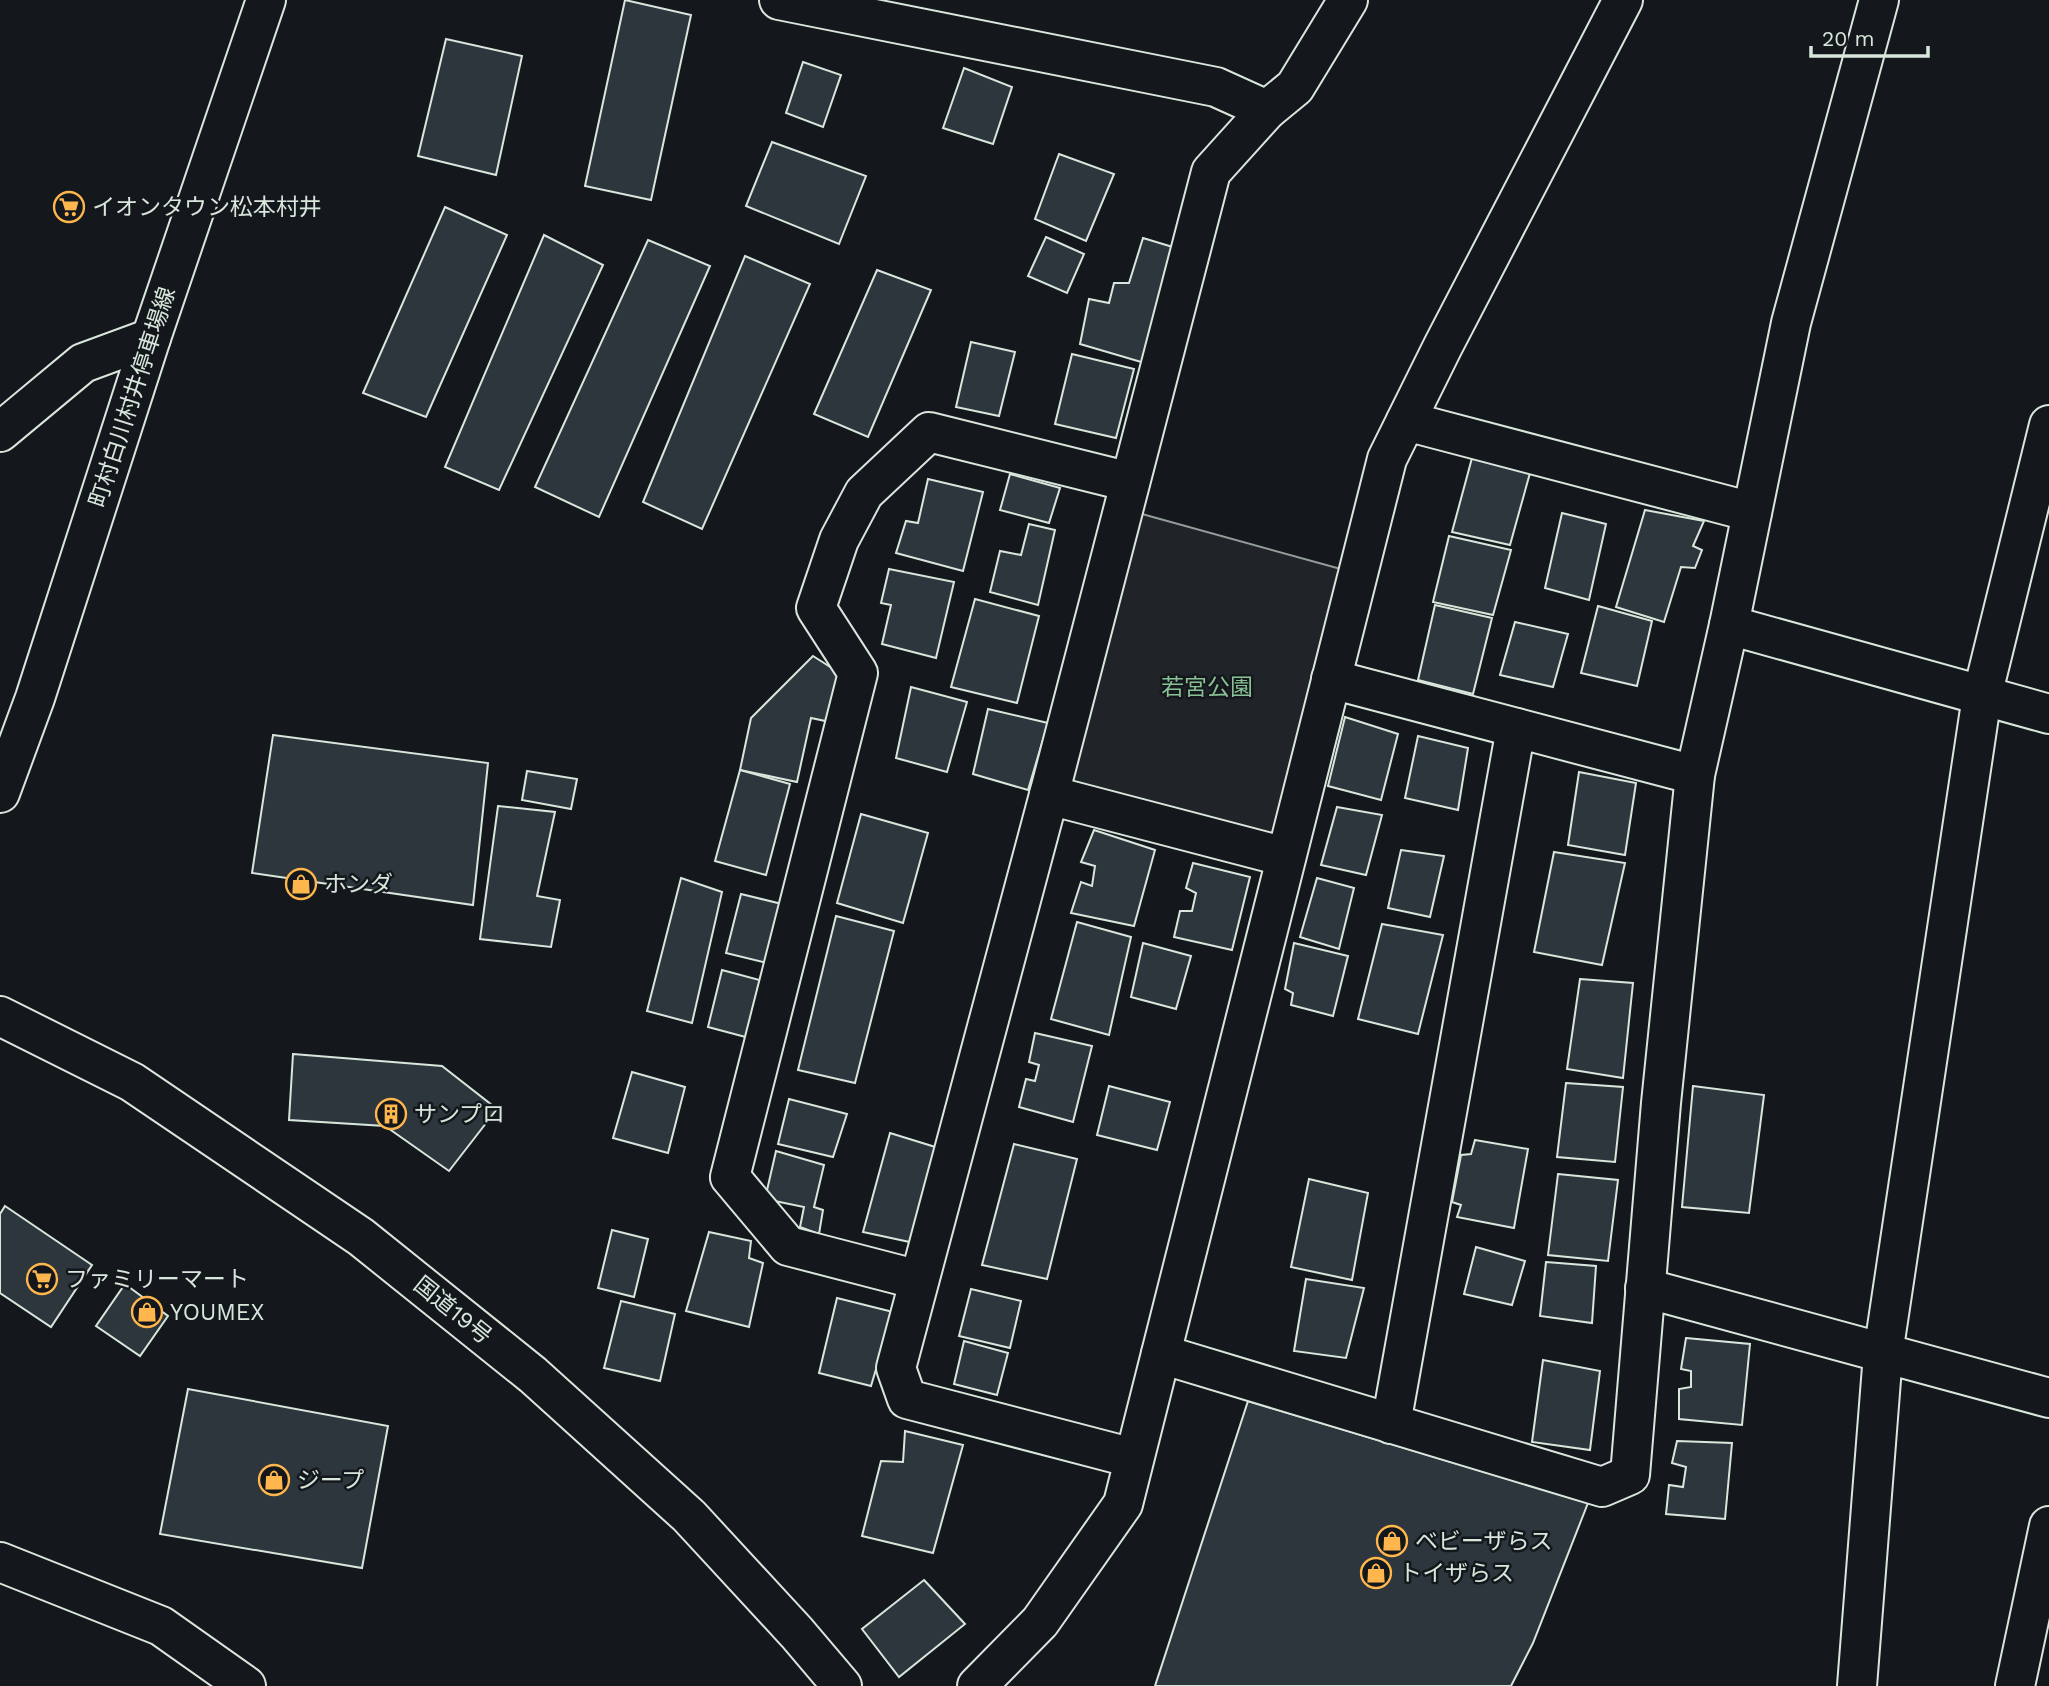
<svg xmlns="http://www.w3.org/2000/svg" width="2049" height="1686" viewBox="0 0 2049 1686" font-family="'Work Sans','Noto Sans JP',sans-serif">
	<style>
		.green { fill: #202428; stroke: #939e99; stroke-width: 2 }
		.building { fill: #2c363c; stroke: #d8e6dc; stroke-width: 2 }
		.lines { fill: none; stroke-linecap: round; stroke-linejoin: round }
		.minor-casing { stroke: #d8e6dc; stroke-width: 42 }
		.major-casing { stroke: #d8e6dc; stroke-width: 42 }
		.highway-casing { stroke: #d8e6dc; stroke-width: 42 }
		.minor { stroke: #14181c; stroke-width: 38 }
		.major { stroke: #14181c; stroke-width: 38 }
		.highway { stroke: #14181c; stroke-width: 38 }
		.labels { text-anchor: middle; stroke-width: 5; stroke-linejoin: round; paint-order: stroke }
		.poi-label { font-size: 23px; fill: #d8e6dc; stroke: #14181c; text-anchor: start }
		.street-label { font-size: 23px; fill: #d8e6dc; stroke: #14181c }
		.park-label { font-size: 23px; fill: #8ac095; stroke: #14181c }
	</style>
	<rect width="100%" height="100%" fill="#14181c"/>
	<!-- green -->
	<polygon class="green" points="1142,514 1348,571 1280,843 1069,785"/>
	<!-- building -->
	<g class="building">
		<polygon points="625,0 691,15 651,200 585,186"/>
		<polygon points="446,39 522,56 496,175 418,156"/>
		<polygon points="803,62 841,75 823,127 786,113"/>
		<polygon points="964,68 1012,87 993,144 943,128"/>
		<polygon points="772,142 866,176 839,244 746,206"/>
		<polygon points="1059,154 1114,174 1086,241 1035,219"/>
		<polygon points="445,207 507,235 426,417 363,393"/>
		<polygon points="544,235 603,265 499,490 445,467"/>
		<polygon points="1046,237 1084,254 1067,293 1028,276"/>
		<polygon points="1143,238 1176,248 1148,364 1080,344 1089,299 1109,303 1114,283 1129,283"/>
		<polygon points="648,240 710,266 599,517 535,487"/>
		<polygon points="745,256 810,284 702,529 643,502"/>
		<polygon points="877,270 931,290 868,437 814,414"/>
		<polygon points="971,342 1015,352 999,416 956,407"/>
		<polygon points="1072,354 1134,369 1116,438 1055,424"/>
		<polygon points="1472,458 1530,473 1510,545 1452,532"/>
		<polygon points="1010,474 1060,488 1049,523 1000,510"/>
		<polygon points="928,479 983,492 963,571 896,553 906,521 918,523"/>
		<polygon points="1645,510 1704,521 1693,546 1702,550 1695,568 1681,567 1664,622 1616,607"/>
		<polygon points="1562,513 1606,524 1589,600 1545,588"/>
		<polygon points="1029,524 1055,530 1038,605 990,592 1000,551 1021,555"/>
		<polygon points="1449,536 1511,550 1493,615 1433,602"/>
		<polygon points="889,569 954,582 936,658 882,644 891,605 881,603"/>
		<polygon points="975,599 1039,616 1017,703 951,687"/>
		<polygon points="1435,605 1492,618 1473,694 1418,680"/>
		<polygon points="1598,606 1652,621 1637,686 1581,673"/>
		<polygon points="1515,622 1568,634 1553,687 1500,675"/>
		<polygon points="813,656 849,679 835,723 811,718 797,782 740,770 751,718"/>
		<polygon points="911,687 967,702 947,772 896,758"/>
		<polygon points="988,709 1048,723 1028,790 973,774"/>
		<polygon points="1345,717 1398,734 1381,800 1328,786"/>
		<polygon points="273,735 488,763 473,905 252,873"/>
		<polygon points="1418,736 1468,748 1458,810 1405,798"/>
		<polygon points="740,770 790,784 766,875 715,861"/>
		<polygon points="527,771 577,779 571,809 522,800"/>
		<polygon points="1579,772 1636,783 1625,855 1568,845"/>
		<polygon points="498,806 555,812 537,896 560,900 551,947 480,939"/>
		<polygon points="1337,807 1382,815 1366,875 1321,865"/>
		<polygon points="861,814 928,833 903,923 837,903"/>
		<polygon points="1094,830 1155,850 1134,926 1071,913 1081,882 1092,886 1095,866 1081,862"/>
		<polygon points="1401,850 1444,856 1430,917 1388,908"/>
		<polygon points="1554,852 1625,863 1602,965 1534,952"/>
		<polygon points="1193,863 1250,877 1232,950 1174,937 1180,911 1192,911 1196,893 1186,888"/>
		<polygon points="681,878 722,892 692,1023 647,1011"/>
		<polygon points="1317,878 1354,888 1339,949 1300,937"/>
		<polygon points="741,894 786,905 771,964 726,953"/>
		<polygon points="836,916 894,931 855,1083 798,1070"/>
		<polygon points="1077,922 1131,937 1109,1035 1051,1019"/>
		<polygon points="1382,924 1443,935 1418,1034 1358,1019"/>
		<polygon points="1143,943 1191,956 1176,1009 1131,997"/>
		<polygon points="1294,943 1348,956 1333,1016 1291,1005 1293,993 1285,989"/>
		<polygon points="722,970 767,982 753,1039 708,1027"/>
		<polygon points="1580,979 1633,983 1623,1078 1567,1069"/>
		<polygon points="1035,1033 1092,1046 1073,1122 1019,1107 1026,1079 1035,1081 1039,1065 1029,1062"/>
		<polygon points="293,1054 442,1066 497,1109 449,1171 385,1126 289,1120"/>
		<polygon points="632,1072 685,1087 668,1153 613,1138"/>
		<polygon points="1566,1083 1623,1087 1615,1162 1557,1157"/>
		<polygon points="1109,1086 1170,1102 1157,1150 1097,1135"/>
		<polygon points="1693,1086 1764,1095 1749,1213 1682,1207"/>
		<polygon points="789,1099 847,1114 833,1157 778,1144"/>
		<polygon points="890,1133 945,1150 919,1244 863,1232"/>
		<polygon points="1475,1140 1528,1149 1514,1228 1457,1217 1461,1205 1452,1202 1461,1155 1471,1154"/>
		<polygon points="1014,1144 1077,1159 1047,1279 982,1265"/>
		<polygon points="776,1151 824,1165 814,1207 823,1210 819,1234 800,1227 804,1207 765,1199"/>
		<polygon points="1558,1174 1618,1180 1608,1261 1548,1255"/>
		<polygon points="1309,1179 1368,1193 1352,1280 1291,1267"/>
		<polygon points="5,1206 92,1265 51,1327 0,1293 0,1214"/>
		<polygon points="612,1230 648,1239 634,1297 598,1288"/>
		<polygon points="709,1232 751,1241 749,1258 763,1263 749,1327 686,1311"/>
		<polygon points="1476,1247 1525,1261 1512,1305 1464,1294"/>
		<polygon points="1546,1262 1596,1266 1592,1323 1540,1316"/>
		<polygon points="1306,1279 1364,1288 1346,1358 1294,1351"/>
		<polygon points="125,1284 168,1316 140,1356 96,1326"/>
		<polygon points="971,1289 1021,1301 1010,1348 959,1336"/>
		<polygon points="837,1298 893,1312 871,1386 819,1373"/>
		<polygon points="621,1301 675,1314 660,1381 604,1368"/>
		<polygon points="1686,1338 1750,1344 1742,1425 1679,1419 1679,1389 1691,1387 1691,1371 1681,1369"/>
		<polygon points="964,1341 1008,1353 997,1395 954,1384"/>
		<polygon points="1543,1360 1600,1371 1590,1450 1532,1442"/>
		<polygon points="188,1389 388,1426 362,1568 160,1534"/>
		<polygon points="1248,1401 1588,1503 1533,1643 1511,1686 1155,1686"/>
		<polygon points="905,1431 963,1445 933,1553 862,1536 881,1461 903,1462"/>
		<polygon points="1677,1441 1732,1443 1725,1519 1666,1514 1669,1485 1683,1487 1686,1467 1672,1463"/>
		<polygon points="924,1580 965,1624 899,1677 862,1629"/>
	</g>
	<g class="lines">
		<!-- minor casing -->
		<g class="minor-casing">
			<g id="minor">
				<polyline points="779,0 1216,87 1267,110"/>
				<polyline points="1406,421 1752,512"/>
				<polyline points="0,432 83,363 151,338"/>
				<polyline points="1729,625 2049,714"/>
				<polyline points="1331,679 1695,775"/>
				<polyline points="1049,795 1286,857"/>
				<polyline points="919,1280 788,1246 730,1177 858,673 816,608 839,540 864,493 929,432 1130,482"/>
				<polyline points="1645,1288 2049,1398"/>
				<polyline points="1161,1354 1602,1487 1630,1475 1661,1103 1695,775 1729,625 1791,323 1879,0"/>
				<polyline points="1391,1424 1516,728"/>
				<polyline points="1133,1458 907,1399 896,1368 1049,795 1211,172 1267,110 1295,87 1348,0"/>
				<polyline points="0,1562 161,1626 246,1686"/>
				<polyline points="977,1686 1040,1622 1123,1504 1387,459 1443,346 1623,0"/>
				<polyline points="1857,1686 1883,1354 1982,696 2049,425"/>
				<polyline points="2015,1686 2049,1526"/>
			</g>
		</g>
		<!-- major casing -->
		<g class="major-casing">
			<polyline id="major" points="0,793 35,698 151,338 266,0"/>
		</g>
		<!-- highway casing -->
		<g class="highway-casing">
			<polyline id="highway" points="0,1016 132,1082 361,1237 533,1375 689,1516 797,1633 842,1686"/>
		</g>
		<!-- minor -->
		<use href="#minor" class="minor"/>
		<!-- major -->
		<use href="#major" class="major"/>
		<!-- highway -->
		<use href="#highway" class="highway"/>
	</g>
	<!-- icons -->
	<defs>
		<g id="supermarket-ring" transform="scale(1.575)"><circle r="9.5" fill="#14181c" stroke="#ffb74d" stroke-width="1.5"/><path d="M-6-5.5h2.5l.6 2H6L4.5 2H-2.5L-4.4-4H-6ZM-1.5 3.2a1.3 1.3 0 1 0 .1 0ZM3 3.2a1.3 1.3 0 1 0 .1 0Z" fill="#ffb74d"/></g>
		<g id="shop-ring" transform="scale(1.575)"><circle r="9.5" fill="#14181c" stroke="#ffb74d" stroke-width="1.5"/><path d="M-5-2.5h2.3a2.7 3.5 0 0 1 5.4 0H5L5.5 6h-11ZM-1.5-2.5h3a1.5 2.3 0 0 0-3 0Z" fill="#ffb74d"/></g>
		<g id="building-ring" transform="scale(1.575)"><circle r="9.5" fill="#14181c" stroke="#ffb74d" stroke-width="1.5"/><path d="M-4-6H4V6H1V3H-1V6H-4ZM-2.5-4.3h1.7v1.8h-1.7ZM.8-4.3h1.7v1.8H.8ZM-2.5-1h1.7V.8h-1.7ZM.8-1h1.7V.8H.8Z" fill="#ffb74d"/></g>
	</defs>
	<g fill-rule="evenodd">
		<use href="#supermarket-ring" x="69" y="207"/>
		<use href="#shop-ring" x="301" y="884"/>
		<use href="#building-ring" x="391" y="1114"/>
		<use href="#supermarket-ring" x="42" y="1279"/>
		<use href="#shop-ring" x="147" y="1312"/>
		<use href="#shop-ring" x="274" y="1480"/>
		<use href="#shop-ring" x="1392" y="1541"/>
		<use href="#shop-ring" x="1376" y="1573"/>
	</g>
	<g class="labels">
		<!-- poi labels -->
		<g class="poi-label">
			<text x="92" y="215">イオンタウン松本村井</text>
			<text x="324" y="892">ホンダ</text>
			<text x="414" y="1122">サンプロ</text>
			<text x="65" y="1287">ファミリーマート</text>
			<text x="170" y="1320">YOUMEX</text>
			<text x="297" y="1488">ジープ</text>
			<text x="1415" y="1549">ベビーザらス</text>
			<text x="1399" y="1581">トイザらス</text>
		</g>
		<!-- street labels -->
		<g class="street-label">
			<text transform="translate(132 397) rotate(-72)" y="8">町村白川村井停車場線</text>
			<text transform="translate(453 1310) rotate(39)" y="8">国道19号</text>
		</g>
		<!-- park labels -->
		<g class="park-label">
			<text x="1207" y="695">若宮公園</text>
		</g>
	</g>
	<!-- scale -->
	<path d="M1811 46v10h117v-10" fill="none" stroke="#d8e6dc" stroke-width="3.5"/>
	<text x="1822" y="46" font-size="21" fill="#d8e6dc" stroke="#14181c" stroke-width="5" paint-order="stroke">20 m</text>
</svg>
